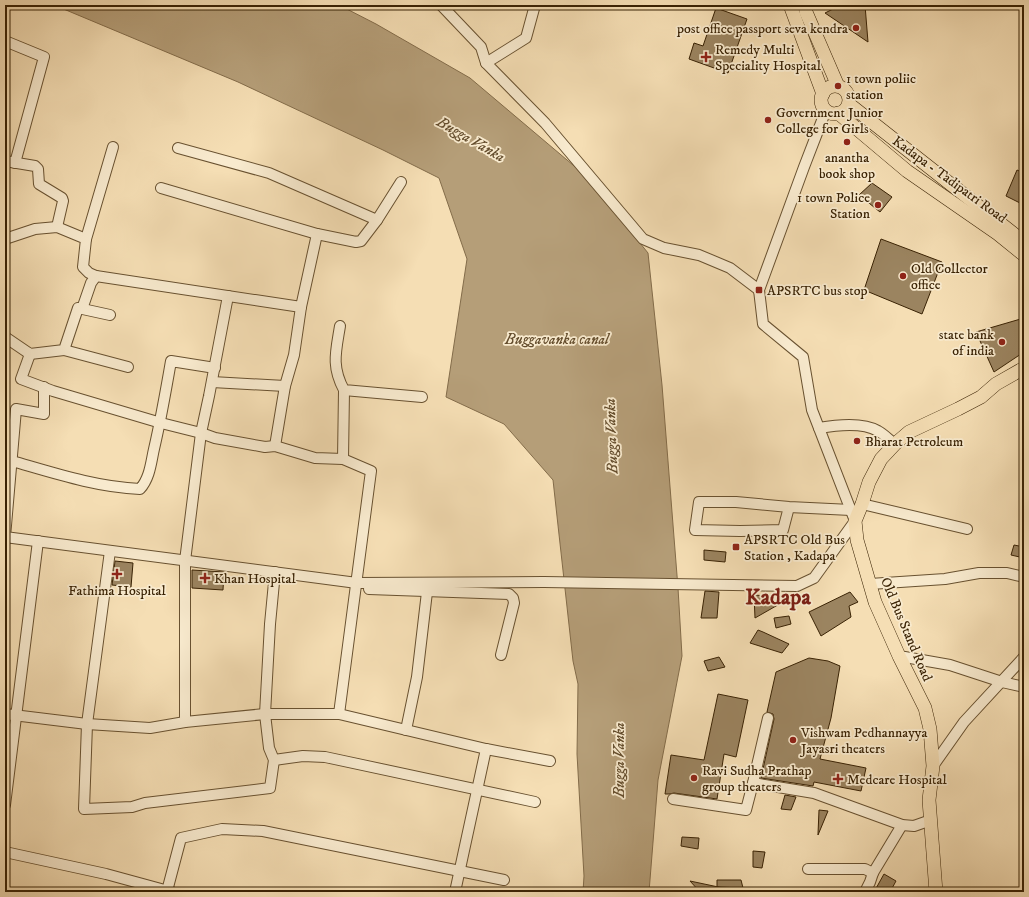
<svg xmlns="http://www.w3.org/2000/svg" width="1029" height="897" viewBox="0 0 1029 897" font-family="'IM FELL DW Pica',serif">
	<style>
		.water { fill: #b59e78; stroke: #836c4a }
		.building { fill: #9b8460; stroke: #392204 }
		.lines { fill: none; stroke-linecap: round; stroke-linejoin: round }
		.minor-casing { stroke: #685130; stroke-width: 12 }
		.major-casing { stroke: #392204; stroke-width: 14 }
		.minor { stroke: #f8eace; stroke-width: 10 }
		.major { stroke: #f5deb4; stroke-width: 13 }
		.poi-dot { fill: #8f2418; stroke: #f8eace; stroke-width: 1.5 }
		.labels { text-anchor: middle; stroke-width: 3.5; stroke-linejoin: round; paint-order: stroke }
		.poi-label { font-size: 14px; fill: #392204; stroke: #f8eace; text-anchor: start }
		.street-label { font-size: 14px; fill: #392204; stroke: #f8eace }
		.water-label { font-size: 15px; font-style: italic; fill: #644d2d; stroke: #f8eace }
		.town-label { font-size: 22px; font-weight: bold; fill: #7a1f14; stroke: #f8eace }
	</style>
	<rect width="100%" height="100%" fill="#f5deb4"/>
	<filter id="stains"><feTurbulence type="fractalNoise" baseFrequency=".005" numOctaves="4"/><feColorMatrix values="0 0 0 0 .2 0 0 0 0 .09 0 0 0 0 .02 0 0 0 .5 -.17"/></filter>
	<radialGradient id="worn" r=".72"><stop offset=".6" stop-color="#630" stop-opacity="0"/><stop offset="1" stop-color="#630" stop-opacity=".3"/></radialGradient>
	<!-- water -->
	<polygon class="water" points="54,5 339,5 376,24 470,78 586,176 648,253 662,385 678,588 682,656 658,780 649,892 583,892 584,876 577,754 578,684 573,661 553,480 504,424 446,397 467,259 439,178 383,150 238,82"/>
	<!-- building -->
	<g class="building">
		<polygon points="841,5 865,5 868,42 825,13"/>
		<polygon points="716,8 747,19 728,73 689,59 694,43 703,46"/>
		<polygon points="1017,170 1024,173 1024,205 1006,196"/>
		<polygon points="872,183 892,197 880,212 859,195"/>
		<polygon points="881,239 942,262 922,314 864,290"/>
		<polygon points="1024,318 1024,352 994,372 976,332"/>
		<polygon points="1014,545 1024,547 1024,558 1011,555"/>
		<polygon points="704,550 726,552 725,562 704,560"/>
		<polygon points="115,561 133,563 131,587 112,585"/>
		<polygon points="192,570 224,572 223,590 192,588"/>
		<polygon points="705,591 719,592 717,618 701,618"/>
		<polygon points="850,592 858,602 849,606 851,617 821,636 809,612"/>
		<polygon points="754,595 767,596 766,604 783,602 755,618"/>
		<polygon points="789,616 791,624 776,628 774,618"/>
		<polygon points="758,630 763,632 789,644 782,653 750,643"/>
		<polygon points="719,657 725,667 708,671 704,661"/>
		<polygon points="809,658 828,661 840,666 831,718 820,759 866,768 861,791 814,782 813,786 761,778 774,719 773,714 767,712 776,672"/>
		<polygon points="718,694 748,700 736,757 724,754 717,799 674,793 669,794 665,794 671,755 704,760"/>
		<polygon points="785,795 796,797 791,810 781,809"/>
		<polygon points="819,810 828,811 818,835 818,834"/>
		<polygon points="682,837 699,838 698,849 681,846"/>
		<polygon points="753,851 765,852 762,868 753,867"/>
		<polygon points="884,874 896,881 890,892 874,892"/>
		<polygon points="717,880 741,880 743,888 717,887"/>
		<polygon points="690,881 723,888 722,892 700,892"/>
	</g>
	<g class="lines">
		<!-- minor casing -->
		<g class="minor-casing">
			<g id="minor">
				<polyline points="441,5 481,47 486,63"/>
				<polyline points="535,5 526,38 486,63 545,123 643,239 664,248 699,255 730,268 759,290"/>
				<polyline points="5,41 44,57 15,163"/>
				<polyline points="178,148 269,173 377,220"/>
				<polyline points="5,161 35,166 38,169 39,184 62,198 63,201 57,227"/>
				<polyline points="161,188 317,234"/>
				<polyline points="5,239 35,229 57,227 86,239 83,267 89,273 96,276 301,307 317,234 356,242 361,241 377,220 401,182"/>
				<polyline points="86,239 113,147"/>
				<polyline points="82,309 91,283 96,276"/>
				<path d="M340,326C336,351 331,366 344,390L422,397"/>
				<polyline points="5,337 30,354 64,350 78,308 110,315"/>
				<polyline points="64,350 128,367"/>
				<polyline points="30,354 21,379 53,391 161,423 201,433 215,438 265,447 275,446 315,458 343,459 371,471 339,714"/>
				<polyline points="212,382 285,386"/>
				<path d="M819,428C836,425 863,422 878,431C884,434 889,440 895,444"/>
				<polyline points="275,446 285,386 294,355 301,307"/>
				<polyline points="343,459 344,390"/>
				<path d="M12,461C54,473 96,487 140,489C150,478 151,462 154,449C161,419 166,390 171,361L215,368"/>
				<polyline points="862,504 967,529"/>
				<polyline points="789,507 783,530 740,531 695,530 699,502 736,502 789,507 851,510"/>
				<polyline points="5,537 357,583 544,582 797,586 814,578 855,521 812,410 803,357 763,324 759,290 804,167 826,110"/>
				<polyline points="5,537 16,409 44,414 44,387"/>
				<polyline points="110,551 87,724 84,809 132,807 145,803 270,788 274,760 269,748 265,714 270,624 275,572"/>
				<polyline points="870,584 945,579 979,573 1007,573 1024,577"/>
				<polyline points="369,589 509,594 513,598 514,603 501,655"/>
				<polyline points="899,656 950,665 1002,682 1024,687"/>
				<polyline points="5,714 87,724 150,728 185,722 265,714 339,714 486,749 550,761"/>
				<polyline points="185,722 185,561 201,433 209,396 228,296"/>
				<polyline points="406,730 417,677 427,592"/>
				<polyline points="274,760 303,756 325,757 535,802"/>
				<polyline points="933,766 964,722 1024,657"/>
				<polyline points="753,783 768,718"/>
				<polyline points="673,799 746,810 753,783 814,793 902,825 914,826 931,820"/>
				<polyline points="5,805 38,541"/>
				<polyline points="5,852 106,874 172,892"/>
				<polyline points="808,869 865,869 873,873"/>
				<polyline points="167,891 181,838 222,829 263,831 504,880"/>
				<polyline points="455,892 486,749"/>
				<polyline points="865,892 870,882 873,873 902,825"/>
			</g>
		</g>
		<!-- major casing -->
		<g class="major-casing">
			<g id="major">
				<polyline points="790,5 823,94"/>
				<polyline points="805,5 806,12 838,86"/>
				<circle cx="835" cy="100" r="14"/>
				<polyline points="849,104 1024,242"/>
				<polyline points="838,113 907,171 998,234 1024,255"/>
				<polyline points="936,892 929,800 933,766 930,729 925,708 899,656 875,602 857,540 855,521 862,504 869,482 881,459 895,444 909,432 958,409 981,397 996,384 1024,368"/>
			</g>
		</g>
		<!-- minor -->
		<use href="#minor" class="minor"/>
		<!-- major -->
		<use href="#major" class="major"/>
	</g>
	<!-- markers -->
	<g class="poi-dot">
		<circle cx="856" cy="28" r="4"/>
		<path d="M704 51h4v4h4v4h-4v4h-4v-4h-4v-4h4z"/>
		<circle cx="838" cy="86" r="4"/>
		<circle cx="768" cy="120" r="4"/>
		<circle cx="847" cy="142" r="4"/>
		<circle cx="878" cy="205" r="4"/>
		<circle cx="903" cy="276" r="4"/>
		<rect x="755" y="286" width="8" height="8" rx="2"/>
		<circle cx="1002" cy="342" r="4"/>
		<circle cx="857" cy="441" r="4"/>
		<rect x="732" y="543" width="8" height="8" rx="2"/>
		<path d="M115 568h4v4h4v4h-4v4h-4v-4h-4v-4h4z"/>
		<path d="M203 572h4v4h4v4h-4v4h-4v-4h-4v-4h4z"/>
		<circle cx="793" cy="740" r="4"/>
		<circle cx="694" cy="778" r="4"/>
		<path d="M836 773h4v4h4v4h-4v4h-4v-4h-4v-4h4z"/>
	</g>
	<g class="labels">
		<!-- poi labels -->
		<g class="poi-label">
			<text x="848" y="33" text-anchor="end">post office passport seva kendra</text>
			<text x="715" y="54">Remedy Multi<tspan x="715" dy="16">Speciality Hospital</tspan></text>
			<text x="846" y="83">1 town poliic<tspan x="846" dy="16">station</tspan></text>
			<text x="776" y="117">Government Junior<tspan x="776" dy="16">College for Girls</tspan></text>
			<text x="847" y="162" text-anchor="middle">anantha<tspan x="847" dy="16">book shop</tspan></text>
			<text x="870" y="202" text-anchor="end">1 town Police<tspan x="870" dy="16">Station</tspan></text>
			<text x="911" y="273">Old Collector<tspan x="911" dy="16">office</tspan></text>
			<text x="767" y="295">APSRTC bus stop</text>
			<text x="994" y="339" text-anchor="end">state bank<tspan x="994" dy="16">of india</tspan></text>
			<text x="865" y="446">Bharat Petroleum</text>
			<text x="744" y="544">APSRTC Old Bus<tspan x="744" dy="16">Station , Kadapa</tspan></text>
			<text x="214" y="583">Khan Hospital</text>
			<text x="117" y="595" text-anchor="middle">Fathima Hospital</text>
			<text x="801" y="737">Vishwam Pedhannayya<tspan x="801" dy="16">Jayasri theaters</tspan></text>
			<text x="702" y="775">Ravi Sudha Prathap<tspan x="702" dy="16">group theaters</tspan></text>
			<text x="847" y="784">Medcare Hospital</text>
		</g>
		<!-- street labels -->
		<g class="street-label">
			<text transform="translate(950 179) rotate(36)" y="5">Kadapa - Tadipatri Road</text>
			<text transform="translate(907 629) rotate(67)" y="5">Old Bus Stand Road</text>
		</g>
		<!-- water labels -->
		<g class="water-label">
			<text transform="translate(471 139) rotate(30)" y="5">Bugga Vanka</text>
			<text x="557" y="344">Buggavanka canal</text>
			<text transform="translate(611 436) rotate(-92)" y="5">Bugga Vanka</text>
			<text transform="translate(619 760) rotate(-90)" y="5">Bugga Vanka</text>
		</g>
		<!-- town labels -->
		<g class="town-label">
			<text x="778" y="604">Kadapa</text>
		</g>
	</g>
	<!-- margin -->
	<rect width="1029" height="897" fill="none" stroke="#f5deb4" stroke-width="20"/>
	<rect x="6" y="6" width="1017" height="885" fill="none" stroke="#392204" stroke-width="2"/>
	<rect x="10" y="10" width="1009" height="877" fill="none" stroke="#392204"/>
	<rect width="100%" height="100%" filter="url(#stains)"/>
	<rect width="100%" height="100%" fill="url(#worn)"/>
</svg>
